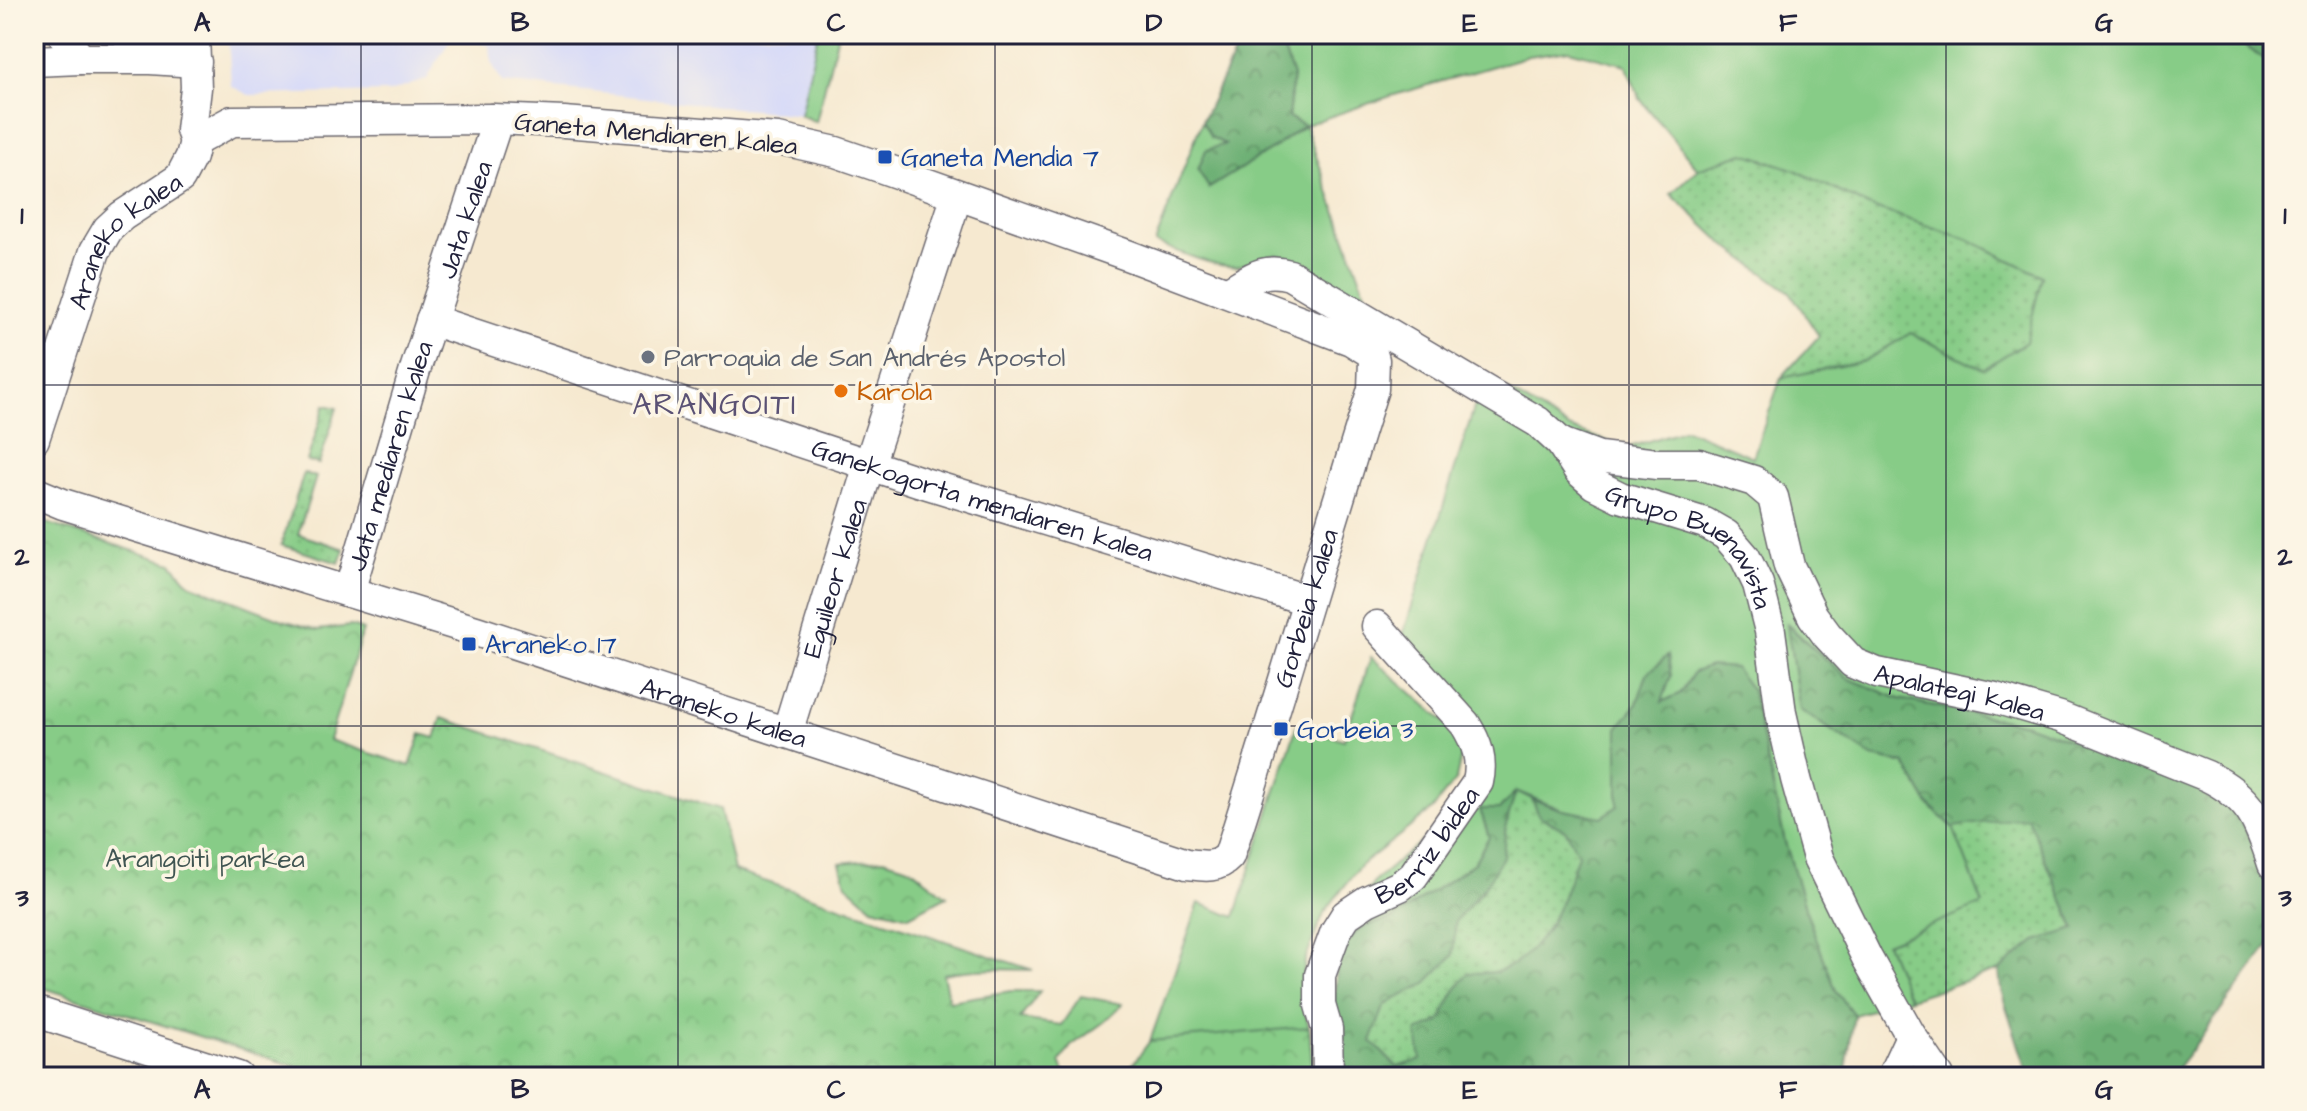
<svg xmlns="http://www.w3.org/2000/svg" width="2307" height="1111" viewBox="0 0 2307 1111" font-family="'Architects Daughter',sans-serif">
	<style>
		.built { fill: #d4d8f9 }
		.grass { fill: #87cc87; stroke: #547761; stroke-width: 2 }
		.forest { fill: url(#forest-crowns); stroke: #486958; stroke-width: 2 }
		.park { fill: url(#park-crowns); stroke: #547761; stroke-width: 2 }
		.garden { fill: url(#garden-dots); stroke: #547761; stroke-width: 2 }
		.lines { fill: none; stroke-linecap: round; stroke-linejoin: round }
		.minor-casing { stroke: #6c686f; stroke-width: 33 }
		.minor { stroke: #fff; stroke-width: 30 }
		.grid { fill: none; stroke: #22223b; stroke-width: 2; stroke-opacity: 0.55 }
		.transit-dot { fill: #1a4fb4; stroke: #fcf5e5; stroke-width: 3 }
		.worship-dot { fill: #6b7280; stroke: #fcf5e5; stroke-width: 3 }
		.food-dot { fill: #e8710a; stroke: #fcf5e5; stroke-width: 3 }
		.labels { text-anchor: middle; stroke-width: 7; stroke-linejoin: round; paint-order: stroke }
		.street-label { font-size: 26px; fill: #22223b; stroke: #fcf5e5 }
		.transit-label { font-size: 26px; fill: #164399; stroke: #fcf5e5; text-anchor: start }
		.worship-label { font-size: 26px; fill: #5b616d; stroke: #fcf5e5; text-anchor: start }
		.food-label { font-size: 26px; fill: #c56008; stroke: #fcf5e5; text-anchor: start }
		.park-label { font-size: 26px; fill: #405552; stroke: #fcf5e5 }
		.quarter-label { font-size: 30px; letter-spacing: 2px; fill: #5a5174; stroke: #fcf5e5 }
		.neatline { fill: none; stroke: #22223b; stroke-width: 3 }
		.grid-label { font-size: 26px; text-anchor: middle; font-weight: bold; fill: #22223b }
	</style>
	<defs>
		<pattern id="forest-crowns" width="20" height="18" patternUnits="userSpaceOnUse" patternTransform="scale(2)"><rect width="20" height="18" fill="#6db074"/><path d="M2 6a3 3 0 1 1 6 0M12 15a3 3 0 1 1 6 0" fill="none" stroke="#598f60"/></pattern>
		<pattern id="park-crowns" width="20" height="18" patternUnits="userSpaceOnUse" patternTransform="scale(2)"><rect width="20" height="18" fill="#87cc87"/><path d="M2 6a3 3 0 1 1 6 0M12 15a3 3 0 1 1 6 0" fill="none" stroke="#74af75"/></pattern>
		<pattern id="garden-dots" width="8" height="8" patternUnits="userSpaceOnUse" patternTransform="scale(2)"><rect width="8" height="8" fill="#87cc87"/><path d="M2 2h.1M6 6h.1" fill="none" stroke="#74af75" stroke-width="1.8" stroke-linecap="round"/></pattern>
	</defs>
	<rect width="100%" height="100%" fill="#fcf5e5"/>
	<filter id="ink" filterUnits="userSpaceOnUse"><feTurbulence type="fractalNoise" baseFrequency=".0125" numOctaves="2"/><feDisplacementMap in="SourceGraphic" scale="16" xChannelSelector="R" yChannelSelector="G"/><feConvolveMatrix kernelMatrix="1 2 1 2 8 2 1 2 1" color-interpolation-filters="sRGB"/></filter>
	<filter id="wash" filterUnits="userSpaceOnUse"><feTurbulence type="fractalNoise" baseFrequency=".006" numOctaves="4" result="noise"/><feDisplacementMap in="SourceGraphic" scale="32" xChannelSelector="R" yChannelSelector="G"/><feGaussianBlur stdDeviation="1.8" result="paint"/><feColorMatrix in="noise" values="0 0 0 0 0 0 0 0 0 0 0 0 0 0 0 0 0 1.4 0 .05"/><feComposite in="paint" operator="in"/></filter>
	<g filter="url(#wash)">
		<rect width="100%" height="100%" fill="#f6e9d0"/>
		<!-- built -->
		<polygon class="built" points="228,34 818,34 800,115 502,82 491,62 489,45 452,36 427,79 390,92 249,95 231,86"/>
		<!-- grass -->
		<g class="grass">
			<polygon points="818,34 838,34 816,122 800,115"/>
			<path d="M1246,34H2229L2273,66V905L2255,846L2026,724L1899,699L1847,678L1788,625L1800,710L1873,757L1905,764L1929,805L1953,827L1983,905L1886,943L1909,999L1854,1015L1837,993L1808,917L1785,842L1752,691L1694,672L1681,693L1661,703L1670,676L1647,674L1637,704L1618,728V806L1602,818L1563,810L1516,791L1500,809H1480L1489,837L1474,863L1394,918L1360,928L1338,955L1354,910L1376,880L1480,791L1492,764L1401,641L1484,376L1571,429L1627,448L1686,429L1753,457L1781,378L1864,361L1911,333L2042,276L1967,239L1868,206L1795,170L1744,153L1698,169L1640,99L1626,65L1569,50L1528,56L1391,96L1305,125L1371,308C1350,295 1303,257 1280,255C1265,253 1253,263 1239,266C1219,270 1175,250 1155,243L1202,121L1211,137L1226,145L1209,188L1275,147L1304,126L1288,117L1293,76L1280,41L1238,46Z"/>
			<polygon points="1371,657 1455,731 1461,756 1456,779 1432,810 1360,866 1324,913 1305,960 1301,997 1309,1027 1312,1063 1310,1077 1126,1077 1150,1041 1199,903 1235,917 1297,725 1344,740"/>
		</g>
		<!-- forest -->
		<g class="forest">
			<polygon points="2229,34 2273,34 2273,66"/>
			<polygon points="1280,41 1293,76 1288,117 1304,125 1275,147 1209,188 1198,170 1206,150 1225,144 1211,137 1202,121 1238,46"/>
			<polygon points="1787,625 1847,678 1899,699 2026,724 2211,792 2234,811 2255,846 2273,905 2273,941 2171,1077 2029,1077 2001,991 1999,970 2036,941 2075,928 2027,818 1953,827 1929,805 1905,764 1873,757 1800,710"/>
			<polygon points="1668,655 1671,676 1662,702 1681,693 1694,672 1710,666 1735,668 1752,691 1785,842 1808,917 1837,993 1854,1015 1845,1077 1338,1077 1345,1064 1333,1012 1338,955 1360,928 1394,918 1474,863 1489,837 1480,809 1500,809 1516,791 1506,825 1503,857 1484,888 1456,921 1453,956 1425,984 1385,1005 1371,1041 1397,1067 1417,1032 1440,1021 1453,994 1468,973 1497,972 1547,931 1565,891 1578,854 1566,831 1539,816 1532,799 1563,810 1602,817 1618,806 1618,728 1637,704 1647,674"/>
		</g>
		<!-- park -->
		<g class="park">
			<path d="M34,519L172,563L190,584L283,620L318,630L351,626L363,630L329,740L410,766L421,734L435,738L442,718L720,809L734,871L1033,970C1002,969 973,968 943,974L949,1001L1011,991H1040L1020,1019L1061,1025L1081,996L1123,1004L1104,1022L1071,1046L1060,1062L1066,1077H330L34,985Z"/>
			<polygon points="883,859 909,867 947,896 909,916 872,907 846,884 840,863"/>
			<polygon points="1309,1027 1312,1063 1310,1077 1123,1077 1150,1041"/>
		</g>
		<!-- garden -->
		<g class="garden">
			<polygon points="1744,153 1795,170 1868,206 1967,239 2042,276 2026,342 1983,369 1911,333 1864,361 1781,378 1819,336 1790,292 1725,245 1671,194 1698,169"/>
			<polygon points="325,405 337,408 319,464 307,461"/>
			<polygon points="304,473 316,477 298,534 344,549 339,563 281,545"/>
			<path d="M1516,791L1532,799L1539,816L1566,831L1578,854C1563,898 1547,952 1499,971C1490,974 1478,972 1468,973L1453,994L1440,1021L1417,1032L1421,1060L1397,1067L1371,1041L1385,1005L1425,984L1453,956L1456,921L1484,888L1503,857L1506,825Z"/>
			<polygon points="2027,817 2075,929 2036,941 1999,970 1909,999 1886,943 1983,904 1953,827"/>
		</g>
	</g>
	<g filter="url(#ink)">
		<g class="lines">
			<!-- minor casing -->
			<g class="minor-casing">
				<g id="minor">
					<polyline points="63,34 80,59 150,59 196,62"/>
					<polyline points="194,34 196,88 191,130 195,141"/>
					<polyline points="34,61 80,59"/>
					<path id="s1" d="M1228,292C1251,279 1262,267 1290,275L1538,422L1561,443L1579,471L1594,484L1620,497L1705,523L1726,535L1745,557L1758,584L1770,631L1781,713L1796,779L1818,858L1867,958L1911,1036L1939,1077"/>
					<path id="s2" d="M431,320L921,482L1307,600"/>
					<path id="s3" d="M34,439L95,251L108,229L122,216L180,178L191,157L195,141"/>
					<path id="s4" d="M1561,443L1599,457L1657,464H1699L1754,481L1773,497L1789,566L1813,616L1827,635L1853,663L1877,673L1995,698L2060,717L2207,776C2250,797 2259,820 2273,864"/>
					<path id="s5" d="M34,492L63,504L476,631L1187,864C1203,866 1217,869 1229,856C1279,701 1324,544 1373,389L1374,360L1372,353L1351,340L1127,255L880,167L836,152L778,139L564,122L492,119L232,121L195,141"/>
					<path id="s6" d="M349,592L416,367L494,131L492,119"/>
					<path id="s7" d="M787,733L869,465L957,195"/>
					<polyline points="34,1011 238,1077"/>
					<path id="s8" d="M1328,1077L1327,1029L1320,1005V975L1336,931L1346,915L1367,901L1400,886L1413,876L1478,782C1483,760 1477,743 1465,724L1377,626"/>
					<polyline points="1892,1077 1911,1036"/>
				</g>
			</g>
			<!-- minor -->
			<use href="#minor" class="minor"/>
		</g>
	</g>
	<!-- grid -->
	<path class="grid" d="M361,34V1077M678,34V1077M995,34V1077M1312,34V1077M1629,34V1077M1946,34V1077M34,385H2273M34,726H2273"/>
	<!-- markers -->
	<g class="transit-dot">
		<rect x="877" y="149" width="16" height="16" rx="4"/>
		<rect x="461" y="636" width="16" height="16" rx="4"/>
		<rect x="1273" y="721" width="16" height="16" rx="4"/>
	</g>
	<circle class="worship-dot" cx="648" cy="357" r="8"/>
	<circle class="food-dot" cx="841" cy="391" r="8"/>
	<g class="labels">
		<!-- street labels -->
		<g class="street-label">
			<text transform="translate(656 133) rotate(5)" y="9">Ganeta Mendiaren kalea</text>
			<text dy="9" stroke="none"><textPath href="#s6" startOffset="390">Jata kalea</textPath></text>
			<text dy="9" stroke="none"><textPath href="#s3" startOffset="224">Araneko kalea</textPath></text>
			<text dy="9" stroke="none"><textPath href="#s6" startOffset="142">Jata mediaren kalea</textPath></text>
			<text dy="9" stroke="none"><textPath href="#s2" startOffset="580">Ganekogorta mendiaren kalea</textPath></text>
			<text dy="9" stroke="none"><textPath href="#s1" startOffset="560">Grupo Buenavista</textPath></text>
			<text dy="9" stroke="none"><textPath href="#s7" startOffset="162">Eguileor kalea</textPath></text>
			<text dy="9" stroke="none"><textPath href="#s5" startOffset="1516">Gorbeia kalea</textPath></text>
			<text dy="9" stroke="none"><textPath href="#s4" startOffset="522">Apalategi kalea</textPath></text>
			<text dy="9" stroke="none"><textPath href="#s5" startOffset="724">Araneko kalea</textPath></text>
			<text dy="9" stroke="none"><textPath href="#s8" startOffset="278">Berriz bidea</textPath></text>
		</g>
		<!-- transit labels -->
		<g class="transit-label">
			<text x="901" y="166">Ganeta Mendia 7</text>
			<text x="485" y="653">Araneko 17</text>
			<text x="1297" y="738">Gorbeia 3</text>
		</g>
		<!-- worship labels -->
		<g class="worship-label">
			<text x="664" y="366">Parroquia de San Andrés Apostol</text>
		</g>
		<!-- food labels -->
		<g class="food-label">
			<text x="857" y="400">Karola</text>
		</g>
		<!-- park labels -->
		<g class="park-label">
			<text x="205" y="867">Arangoiti parkea</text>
		</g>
		<!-- quarter labels -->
		<g class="quarter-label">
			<text x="715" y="414">ARANGOITI</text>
		</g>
	</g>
	<!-- margin -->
	<rect width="2307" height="1111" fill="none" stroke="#fcf5e5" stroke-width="88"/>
	<rect x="44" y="44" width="2219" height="1023" class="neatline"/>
	<g class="grid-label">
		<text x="202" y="31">A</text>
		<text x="520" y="31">B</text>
		<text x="836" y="31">C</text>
		<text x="1154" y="31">D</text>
		<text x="1470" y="31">E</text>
		<text x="1788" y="31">F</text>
		<text x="2104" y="31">G</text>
		<text x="22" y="224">1</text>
		<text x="2285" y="224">1</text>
		<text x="22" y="565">2</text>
		<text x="2285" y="565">2</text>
		<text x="22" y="906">3</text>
		<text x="2285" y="906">3</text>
		<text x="202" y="1098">A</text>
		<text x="520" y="1098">B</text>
		<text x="836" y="1098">C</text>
		<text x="1154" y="1098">D</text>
		<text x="1470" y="1098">E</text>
		<text x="1788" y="1098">F</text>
		<text x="2104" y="1098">G</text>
	</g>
</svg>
